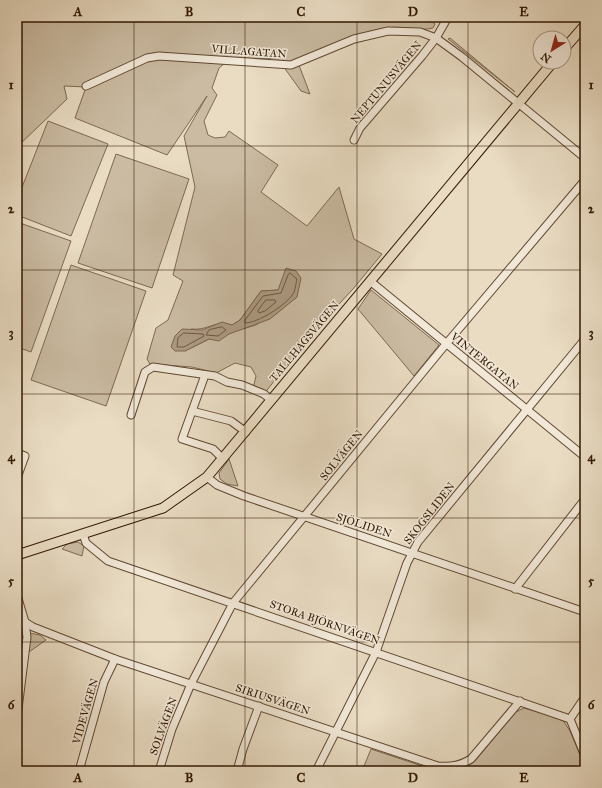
<svg xmlns="http://www.w3.org/2000/svg" width="602" height="788" viewBox="0 0 602 788" font-family="'IM FELL Great Primer',serif">
	<style>
		.green { fill: #cabba2; stroke: #7e6951; fill-rule: evenodd }
		.water { fill: #ab9981; stroke: #7b654d }
		.lines { fill: none; stroke-linecap: round; stroke-linejoin: round }
		.shore { stroke: #6e5840; stroke-width: 1 }
		.minor-casing { stroke: #604831; stroke-width: 9 }
		.major-casing { stroke: #321700; stroke-width: 11 }
		.minor { stroke: #f1e8d8; stroke-width: 7 }
		.major { stroke: #e9dcc3; stroke-width: 9 }
		.grid { fill: none; stroke: #321700; stroke-width: 1; stroke-opacity: 0.55 }
		.labels { text-anchor: middle; stroke-width: 3; stroke-linejoin: round; paint-order: stroke }
		.street-label { font-size: 11px; fill: #321700; stroke: #f1e8d8 }
		.neatline { fill: none; stroke: #321700; stroke-width: 1.5 }
		.grid-label { font-size: 13px; text-anchor: middle; font-weight: bold; fill: #321700 }
	</style>
	<rect width="100%" height="100%" fill="#e9dcc3"/>
	<filter id="stains"><feTurbulence type="fractalNoise" baseFrequency=".005" numOctaves="4"/><feColorMatrix values="0 0 0 0 .2 0 0 0 0 .09 0 0 0 0 .02 0 0 0 .5 -.17"/></filter>
	<radialGradient id="worn" r=".72"><stop offset=".6" stop-color="#630" stop-opacity="0"/><stop offset="1" stop-color="#630" stop-opacity=".3"/></radialGradient>
	<!-- green -->
	<g class="green">
		<path d="M17,17H425L435,24L433,28C417,32 402,25 387,28C355,33 326,47 297,60L310,94L301,91L278,59L231,58L219,68L212,88L217,95L204,121L208,135L215,138L225,137L229,131L278,165L261,192L307,226L339,187L354,239L382,254L353,289L312,333L264,394L253,389L256,376L251,367L235,363L216,373L192,367L150,364L147,359L156,328L168,320L183,281L173,275L195,187L184,136L207,96L167,155L75,118L86,87L64,86L67,99L17,147ZM278,290L297,297L256,325L209,339L185,351L191,329C208,331 214,320 232,325L240,320L261,291Z"/>
		<polygon points="450,38 515,92 448,39"/>
		<polygon points="48,121 108,144 71,236 17,215 17,200"/>
		<polygon points="116,154 189,179 152,288 78,263"/>
		<polygon points="17,222 71,241 31,352 17,347"/>
		<polygon points="71,265 146,291 106,406 31,380"/>
		<polygon points="371,290 439,345 414,376 358,309"/>
		<polygon points="229,459 238,486 227,484 220,479 219,473"/>
		<polygon points="78,542 84,546 82,556 62,549 67,544"/>
		<polygon points="17,631 40,635 46,640 29,652 18,653 17,659"/>
		<polygon points="524,708 562,719 570,731 585,767 585,771 460,771 475,761 516,712"/>
		<polygon points="371,749 431,769 441,771 362,771"/>
	</g>
	<!-- water -->
	<polygon class="water" points="286,268 296,271 301,278 297,297 270,319 229,334 219,341 209,339 185,351 175,351 171,347 175,336 182,329 202,330 222,322 232,325 240,320 261,291 278,290"/>
	<g class="lines">
		<!-- shore -->
		<g class="shore">
			<path d="M290,273L297,279C296,283 295,291 293,294C286,305 258,323 245,323V320L263,296L281,293L288,275Z"/>
			<polygon points="266,300 275,300 276,302 265,311 259,313 258,311"/>
			<polygon points="222,327 226,330 218,336 206,335 209,330"/>
			<polygon points="184,333 203,334 204,336 184,347 177,347 178,338"/>
		</g>
		<!-- minor casing -->
		<g class="minor-casing">
			<g id="minor">
				<polyline points="86,86 147,58 159,56 291,65 354,39 388,31 420,32 436,38 462,57 585,158"/>
				<polyline points="354,140 360,128 422,56 436,38 448,17"/>
				<polyline points="370,281 585,457"/>
				<polyline points="205,375 182,439 213,449 223,459"/>
				<polyline points="192,411 231,421 246,432"/>
				<polyline points="131,415 145,372 153,367 215,376 227,382 242,385 264,394 271,400"/>
				<polyline points="17,453 25,456 17,478"/>
				<polyline points="207,477 217,485 244,496 585,612"/>
				<polyline points="83,534 86,543 108,561 570,719"/>
				<polyline points="515,589 585,499"/>
				<path d="M17,595L25,622L33,627L115,659L438,766C451,767 459,766 471,759L520,701"/>
				<polyline points="17,717 27,637 25,622"/>
				<polyline points="570,719 585,756"/>
				<polyline points="570,719 585,697"/>
				<polyline points="79,771 104,682 115,659"/>
				<polyline points="159,771 172,729 191,684 233,603 446,344 585,180"/>
				<polyline points="237,771 243,749 259,706"/>
				<polyline points="316,771 376,652 407,563 418,542 585,339"/>
			</g>
		</g>
		<!-- major casing -->
		<g class="major-casing">
			<g id="major">
				<polyline points="564,49 585,25"/>
				<polyline points="17,555 163,508 207,477 553,62"/>
			</g>
		</g>
		<!-- minor -->
		<use href="#minor" class="minor"/>
		<!-- major -->
		<use href="#major" class="major"/>
	</g>
	<!-- grid -->
	<path class="grid" d="M134,17V771M245,17V771M357,17V771M468,17V771M17,146H585M17,270H585M17,394H585M17,518H585M17,642H585"/>
	<g class="labels">
		<!-- street labels -->
		<g class="street-label">
			<text transform="translate(249 51) rotate(4)" y="4">VILLAGATAN</text>
			<text transform="translate(386 82) rotate(-50)" y="4">NEPTUNUSVÄGEN</text>
			<text transform="translate(304 341) rotate(-50)" y="4">TALLHAGSVÄGEN</text>
			<text transform="translate(485 361) rotate(39)" y="4">VINTERGATAN</text>
			<text transform="translate(341 455) rotate(-51)" y="4">SOLVÄGEN</text>
			<text transform="translate(429 513) rotate(-52)" y="4">SKOGSLIDEN</text>
			<text transform="translate(364 525) rotate(18)" y="4">SJÖLIDEN</text>
			<text transform="translate(325 622) rotate(19)" y="4">STORA BJÖRNVÄGEN</text>
			<text transform="translate(273 699) rotate(18)" y="4">SIRIUSVÄGEN</text>
			<text transform="translate(85 711) rotate(-74)" y="4">VIDEVÄGEN</text>
			<text transform="translate(163 726) rotate(-70)" y="4">SOLVÄGEN</text>
		</g>
	</g>
	<!-- margin -->
	<rect width="602" height="788" fill="none" stroke="#e9dcc3" stroke-width="44"/>
	<!-- north arrow -->
	<g transform="translate(552 50) rotate(217)"><circle r="19" fill="#f1e8d8" stroke="#a59482"/>
	<path d="M0-3L7 15L0 10L-7 15Z" fill="#8f2418"/>
	<text y="-6" font-size="11" font-weight="bold" text-anchor="middle" fill="#321700">N</text>
	</g>
	<rect x="22" y="22" width="558" height="744" class="neatline"/>
	<g class="grid-label">
		<text x="78" y="16">A</text>
		<text x="189" y="16">B</text>
		<text x="301" y="16">C</text>
		<text x="413" y="16">D</text>
		<text x="524" y="16">E</text>
		<text x="11" y="89">1</text>
		<text x="591" y="89">1</text>
		<text x="11" y="213">2</text>
		<text x="591" y="213">2</text>
		<text x="11" y="337">3</text>
		<text x="591" y="337">3</text>
		<text x="11" y="461">4</text>
		<text x="591" y="461">4</text>
		<text x="11" y="585">5</text>
		<text x="591" y="585">5</text>
		<text x="11" y="709">6</text>
		<text x="591" y="709">6</text>
		<text x="78" y="782">A</text>
		<text x="189" y="782">B</text>
		<text x="301" y="782">C</text>
		<text x="413" y="782">D</text>
		<text x="524" y="782">E</text>
	</g>
	<rect width="100%" height="100%" filter="url(#stains)"/>
	<rect width="100%" height="100%" fill="url(#worn)"/>
</svg>
